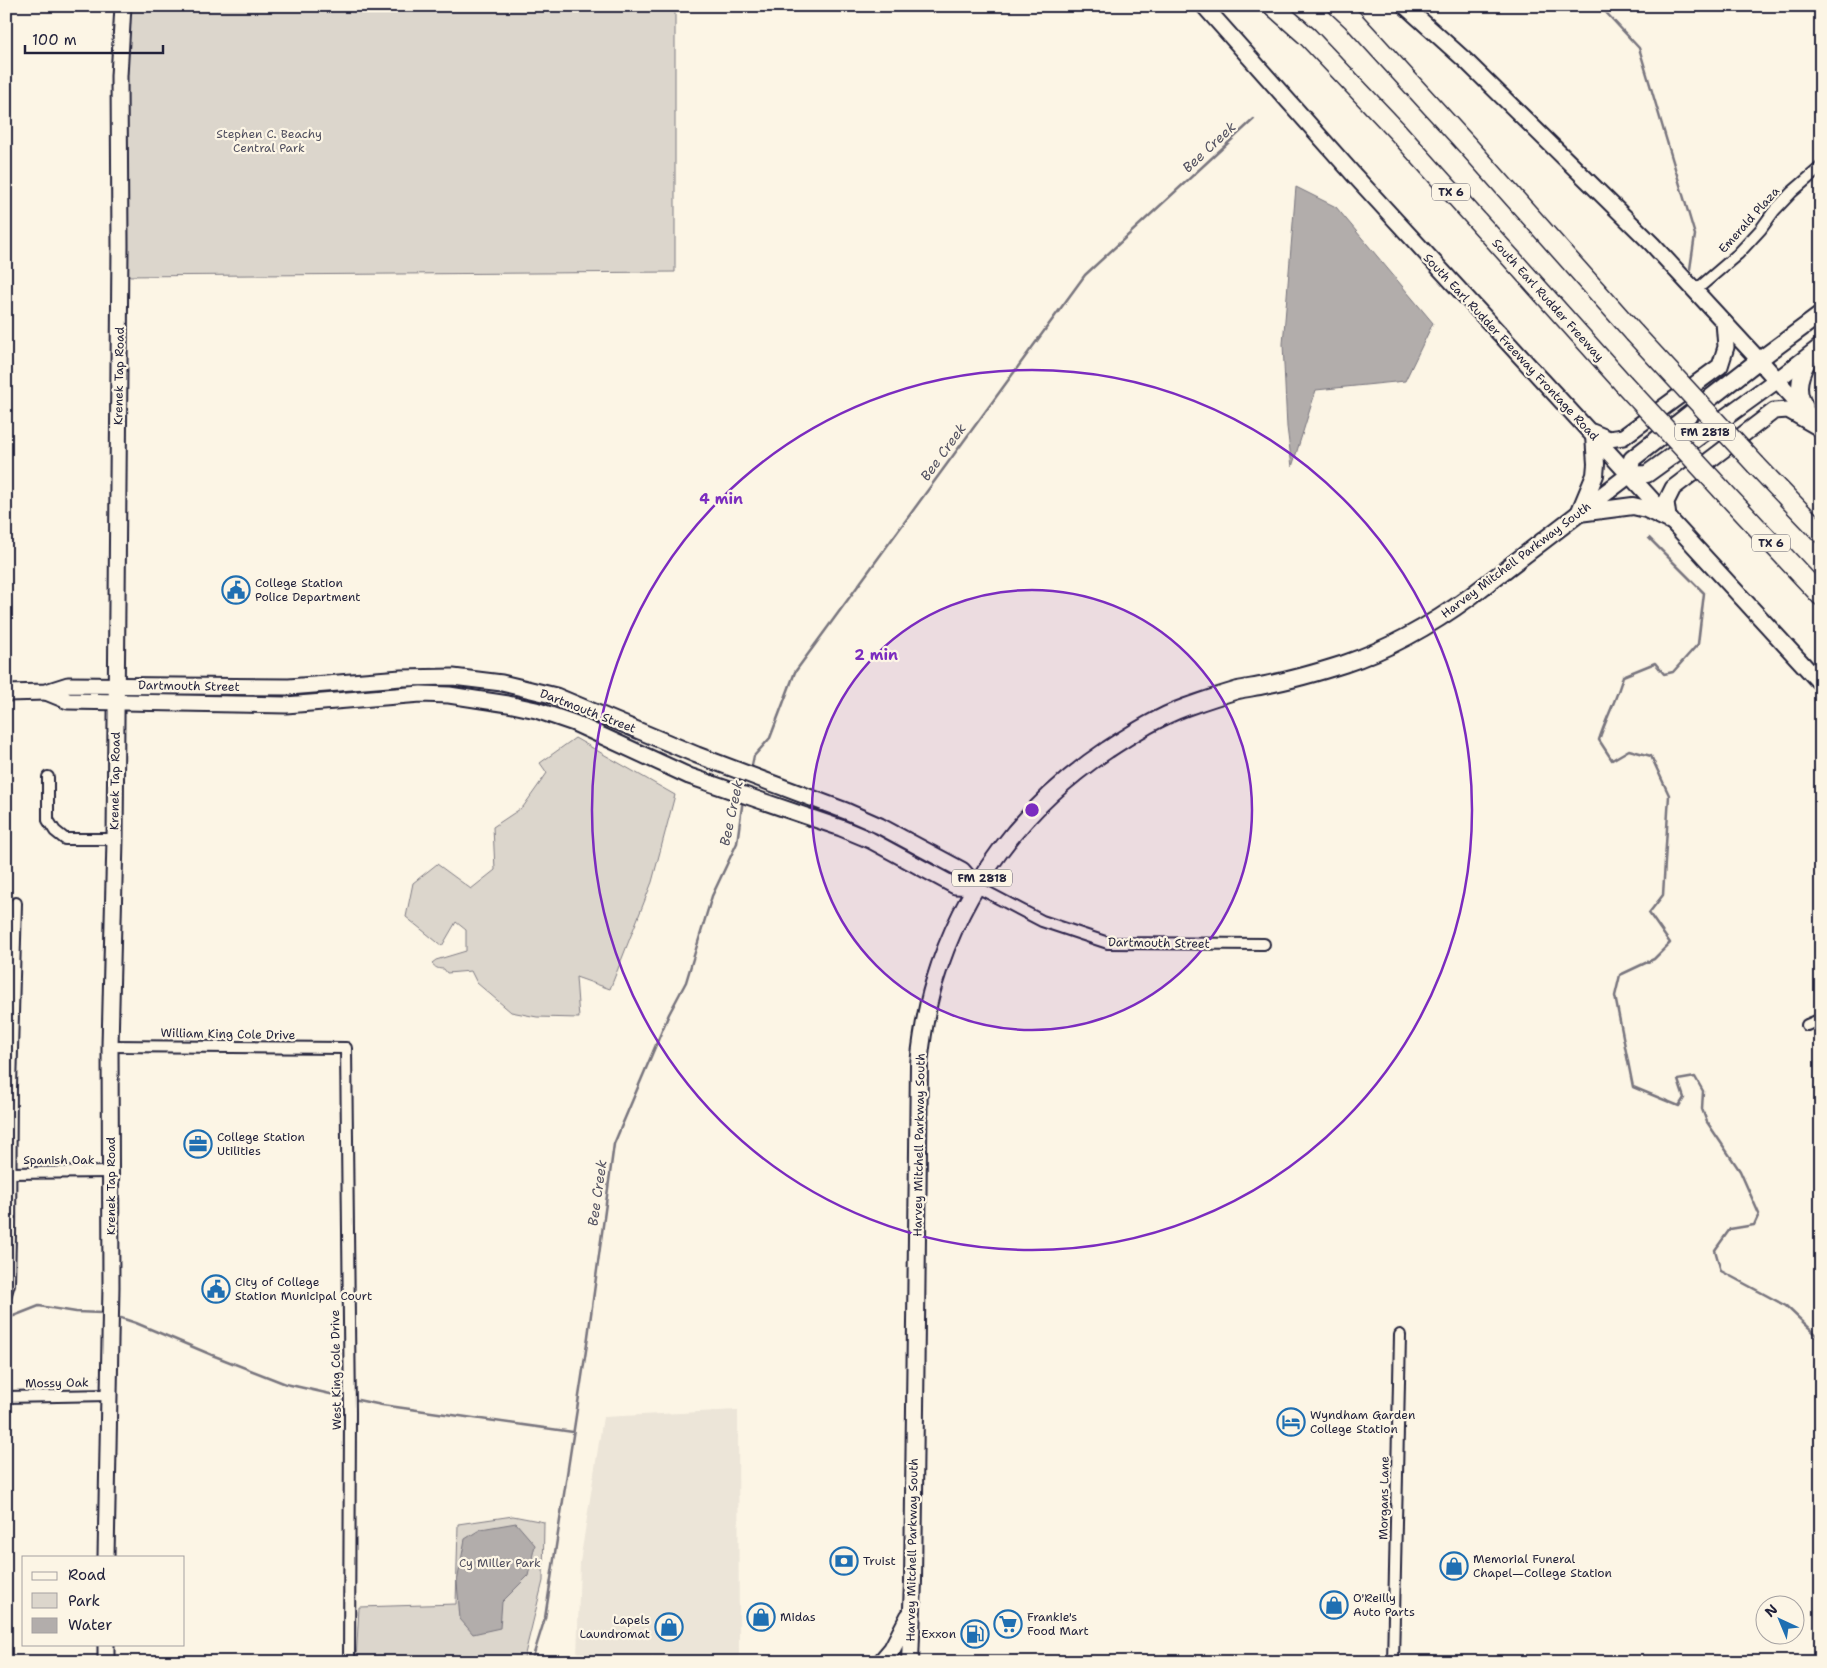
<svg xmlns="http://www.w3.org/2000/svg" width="1827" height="1668" viewBox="0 0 1827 1668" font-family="'Shantell Sans',sans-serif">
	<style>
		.built { fill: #ece5d8 }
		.green { fill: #dcd6cc; stroke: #7f7c84 }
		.water { fill: #b2adab; stroke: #78757e }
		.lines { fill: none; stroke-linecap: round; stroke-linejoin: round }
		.stream { stroke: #78757e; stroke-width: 2.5 }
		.street-casing { stroke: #22223b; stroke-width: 14 }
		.secondary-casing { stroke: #22223b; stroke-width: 19 }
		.primary-casing { stroke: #22223b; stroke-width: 20 }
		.highway-casing { stroke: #22223b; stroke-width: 22 }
		.street { stroke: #fcf5e5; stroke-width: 10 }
		.secondary { stroke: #fcf5e5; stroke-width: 15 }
		.primary { stroke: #fcf5e5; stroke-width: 16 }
		.highway { stroke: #fcf5e5; stroke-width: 19 }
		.highway-bridge-casing { stroke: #22223b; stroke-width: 22; stroke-linecap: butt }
		.highway-bridge { stroke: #fcf5e5; stroke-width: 19 }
		.ring { fill: none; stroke: #7b2cbf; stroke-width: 2.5 }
		.labels { text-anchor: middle; stroke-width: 4.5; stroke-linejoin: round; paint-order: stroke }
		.shield { fill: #fcf5e5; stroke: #63616e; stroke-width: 1 }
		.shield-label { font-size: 11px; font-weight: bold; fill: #22223b }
		.park-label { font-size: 12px; fill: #504f5f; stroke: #fcf5e5 }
		.street-label { font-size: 12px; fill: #22223b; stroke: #fcf5e5 }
		.poi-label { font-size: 12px; fill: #22223b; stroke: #fcf5e5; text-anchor: start }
		.water-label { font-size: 14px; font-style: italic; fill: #545362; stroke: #fcf5e5 }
		.centre { fill: #7b2cbf; stroke: #fcf5e5; stroke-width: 2.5 }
		.ring-label { font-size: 15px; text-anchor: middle; font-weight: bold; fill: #7b2cbf; stroke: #fcf5e5; stroke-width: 4.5; stroke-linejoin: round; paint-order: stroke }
	</style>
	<rect width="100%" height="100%" fill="#fcf5e5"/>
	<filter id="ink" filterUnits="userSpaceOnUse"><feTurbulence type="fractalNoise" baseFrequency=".02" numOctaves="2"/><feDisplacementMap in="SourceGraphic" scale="10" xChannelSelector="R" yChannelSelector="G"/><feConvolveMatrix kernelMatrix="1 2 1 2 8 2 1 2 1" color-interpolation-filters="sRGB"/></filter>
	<g filter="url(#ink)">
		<!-- built -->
		<polygon class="built" points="738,1410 739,1656 577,1658 580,1562 603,1417"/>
		<!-- green -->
		<g class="green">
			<polygon points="126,6 675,6 675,272 120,276"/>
			<path d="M575,738L675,795L652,882L610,989L576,977L579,1018L537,1017L511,1012L477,983L471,971L447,973L444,969C438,969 435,968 432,963L436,960L466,951V930L456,922L442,946L406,917L413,883L437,864L471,889L495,870L493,827L523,807L547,773L540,763Z"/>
			<polygon points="513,1516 544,1522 543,1581 523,1662 356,1662 359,1607 456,1604 458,1524"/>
		</g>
		<!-- water -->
		<g class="water">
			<polygon points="1296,187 1336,207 1433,323 1405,381 1316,390 1292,467 1287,427 1283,344"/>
			<polygon points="516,1523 535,1545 528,1576 502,1602 500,1628 473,1634 460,1619 457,1582 465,1539 481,1529"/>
		</g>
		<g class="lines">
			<!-- stream -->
			<g class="stream">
				<polyline points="1600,6 1639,48 1695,235 1690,269"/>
				<path d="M1649,538L1704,593L1698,644L1673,672L1664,674L1655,663L1623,676C1617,699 1606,718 1599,740L1612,760L1629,750L1651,756L1669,795L1663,895L1649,913L1670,943L1654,959L1620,975L1615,996L1633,1087L1679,1106L1684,1098L1678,1080L1695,1077L1703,1091L1702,1109L1707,1122L1740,1171L1759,1214L1754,1225L1730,1229L1715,1250L1721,1271L1786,1306L1821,1339"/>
				<polyline points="751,770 754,756 770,738 795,672 1085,275 1254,119"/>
				<polyline points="121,1318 136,1323 212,1355 286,1384 348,1398"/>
				<polyline points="6,1319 39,1306 76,1312 102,1313"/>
				<polyline points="353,1399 382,1405 573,1432"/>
				<polyline points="532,1660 545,1618 587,1344 614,1144 669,1014 686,982 712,896 737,843 743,799"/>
			</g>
			<!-- street casing -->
			<g class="street-casing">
				<g id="street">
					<polyline points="1695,291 1738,254 1761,229 1774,211 1792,192 1821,167"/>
					<polyline points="48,777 48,820 55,831 65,839 115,839"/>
					<polyline points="977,887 1042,921 1108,943 1264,944"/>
					<polyline points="1807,1025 1821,1019"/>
					<polyline points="110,1046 346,1048 350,1412 349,1662"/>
					<polyline points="6,1173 111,1172"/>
					<polyline points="6,1294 9,1284 10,1236 11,1087 16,903"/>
					<polyline points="6,1397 109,1395"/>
					<polyline points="1393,1662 1400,1335"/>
				</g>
			</g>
			<!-- secondary casing -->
			<g class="secondary-casing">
				<g id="secondary">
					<polyline points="1204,6 1354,175 1821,684"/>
					<polyline points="1405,6 1466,61 1652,244 1759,360 1821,314"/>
					<path d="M1805,406C1794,389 1801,372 1811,356"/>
					<polyline points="1813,419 1777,380 1821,346"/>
					<polyline points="1592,432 1609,439 1623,437 1720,366 1726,347 1724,322"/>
					<polyline points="1668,517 1666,502 1673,488 1774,411 1788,410 1821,429"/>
					<polyline points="46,692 68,701 286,705 421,694 449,695 508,704 536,710 574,723 689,776 841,828 870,840 955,886 977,887"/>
					<polyline points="6,693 46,692 68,685 289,687 401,678 453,677 502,683 556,696 697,755 846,811 880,826 962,870 977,887"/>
					<polyline points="106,1557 111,1286 110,1046 115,839 120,246 119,76 123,6"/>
					<polyline points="106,1644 106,1662"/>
				</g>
			</g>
			<!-- primary casing -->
			<g class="primary-casing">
				<g id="primary">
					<polyline points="1580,511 1595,475 1596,464 1594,436"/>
					<polyline points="1579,513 1633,506 1646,509 1671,521"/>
					<polyline points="881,1662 892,1649 909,1616"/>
					<path d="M910,1662L913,1581L919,1064C922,1037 926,1009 934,983C963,886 1023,806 1107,750C1132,734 1158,717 1186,707C1203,701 1221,695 1238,690C1247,688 1256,687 1265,685C1291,680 1319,672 1344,664C1389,649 1433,624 1471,596L1629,475L1647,474L1777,380L1759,360L1632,459L1629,475"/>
				</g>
			</g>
			<!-- highway casing -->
			<g class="highway-casing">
				<g id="highway">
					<polyline points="1273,6 1308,37 1397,131 1623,383"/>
					<polyline points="1338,6 1353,20 1467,145 1634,333"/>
					<polyline points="1756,465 1821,533"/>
					<polyline points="1722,490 1821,596"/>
				</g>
			</g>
			<!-- street -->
			<use href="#street" class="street"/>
			<!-- secondary -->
			<use href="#secondary" class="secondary"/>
			<!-- primary -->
			<use href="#primary" class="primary"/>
			<!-- highway -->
			<use href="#highway" class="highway"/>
			<!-- highway-bridge casing -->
			<g class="highway-bridge-casing">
				<g id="highway-bridge">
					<polyline points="1634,333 1756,465"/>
					<polyline points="1623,383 1722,490"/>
				</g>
			</g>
			<!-- highway-bridge -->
			<use href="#highway-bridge" class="highway-bridge"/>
		</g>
	</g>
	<!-- distance rings -->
	<circle cx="1032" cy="810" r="220" fill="#7b2cbf" fill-opacity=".12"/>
	<g class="ring">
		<circle cx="1032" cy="810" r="220"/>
		<circle cx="1032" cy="810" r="440"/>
	</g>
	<!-- icons -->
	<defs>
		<g id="civic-ring" transform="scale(1.4375)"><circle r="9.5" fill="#fcf5e5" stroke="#1f6fb2" stroke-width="1.5"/><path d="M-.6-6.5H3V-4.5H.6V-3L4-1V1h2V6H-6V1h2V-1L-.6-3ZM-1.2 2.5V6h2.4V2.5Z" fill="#1f6fb2"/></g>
		<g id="office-ring" transform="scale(1.4375)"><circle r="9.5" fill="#fcf5e5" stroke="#1f6fb2" stroke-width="1.5"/><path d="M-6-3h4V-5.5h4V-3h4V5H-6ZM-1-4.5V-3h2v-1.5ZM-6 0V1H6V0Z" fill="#1f6fb2"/></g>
		<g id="hotel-ring" transform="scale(1.4375)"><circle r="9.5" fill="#fcf5e5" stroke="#1f6fb2" stroke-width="1.5"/><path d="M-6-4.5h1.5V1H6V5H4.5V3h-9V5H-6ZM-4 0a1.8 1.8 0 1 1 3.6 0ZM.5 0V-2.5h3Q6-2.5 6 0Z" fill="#1f6fb2"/></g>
		<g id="bank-ring" transform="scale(1.4375)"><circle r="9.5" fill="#fcf5e5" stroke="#1f6fb2" stroke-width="1.5"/><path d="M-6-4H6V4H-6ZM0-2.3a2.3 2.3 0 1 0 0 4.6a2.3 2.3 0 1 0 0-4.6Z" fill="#1f6fb2"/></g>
		<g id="shop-ring" transform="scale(1.4375)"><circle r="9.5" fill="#fcf5e5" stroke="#1f6fb2" stroke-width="1.5"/><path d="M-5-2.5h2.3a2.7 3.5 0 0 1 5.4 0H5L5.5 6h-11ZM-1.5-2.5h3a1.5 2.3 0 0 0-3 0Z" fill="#1f6fb2"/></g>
		<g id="supermarket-ring" transform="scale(1.4375)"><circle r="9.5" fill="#fcf5e5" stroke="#1f6fb2" stroke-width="1.5"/><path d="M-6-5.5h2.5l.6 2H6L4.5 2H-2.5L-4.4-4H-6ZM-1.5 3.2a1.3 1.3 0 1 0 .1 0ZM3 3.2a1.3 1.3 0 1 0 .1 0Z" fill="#1f6fb2"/></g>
		<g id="fuel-ring" transform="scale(1.4375)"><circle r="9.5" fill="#fcf5e5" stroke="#1f6fb2" stroke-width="1.5"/><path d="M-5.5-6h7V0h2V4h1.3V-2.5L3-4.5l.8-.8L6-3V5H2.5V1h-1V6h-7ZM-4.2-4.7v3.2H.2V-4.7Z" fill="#1f6fb2"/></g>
	</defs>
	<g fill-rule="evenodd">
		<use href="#civic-ring" x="236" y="590"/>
		<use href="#office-ring" x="198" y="1144"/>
		<use href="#civic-ring" x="216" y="1289"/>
		<use href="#hotel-ring" x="1291" y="1422"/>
		<use href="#bank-ring" x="844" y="1561"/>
		<use href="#shop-ring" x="1454" y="1566"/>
		<use href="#shop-ring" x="1334" y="1605"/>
		<use href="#shop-ring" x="761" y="1617"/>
		<use href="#supermarket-ring" x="1008" y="1624"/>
		<use href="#shop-ring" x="669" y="1627"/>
		<use href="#fuel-ring" x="975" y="1634"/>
	</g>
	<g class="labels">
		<!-- shield labels -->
		<g class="shield">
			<rect x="1432" y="183.5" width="38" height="17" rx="4"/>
			<rect x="1675" y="423.5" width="60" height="17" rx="4"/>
			<rect x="1752" y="534.5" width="38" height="17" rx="4"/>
			<rect x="952" y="869.5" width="60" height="17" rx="4"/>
		</g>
		<g class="shield-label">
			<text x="1451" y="196">TX 6</text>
			<text x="1705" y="436">FM 2818</text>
			<text x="1771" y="547">TX 6</text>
			<text x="982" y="882">FM 2818</text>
		</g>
		<!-- park labels -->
		<g class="park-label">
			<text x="269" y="138">Stephen C. Beachy<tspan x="269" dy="14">Central Park</tspan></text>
			<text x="500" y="1567">Cy Miller Park</text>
		</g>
		<!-- street labels -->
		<g class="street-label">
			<text transform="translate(1749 220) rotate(-48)" y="4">Emerald Plaza</text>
			<text transform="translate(1548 300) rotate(48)" y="4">South Earl Rudder Freeway</text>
			<text transform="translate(1511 347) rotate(47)" y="4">South Earl Rudder Freeway Frontage Road</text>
			<text transform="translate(119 376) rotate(-89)" y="4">Krenek Tap Road</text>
			<text transform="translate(1516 560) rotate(-37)" y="4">Harvey Mitchell Parkway South</text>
			<text transform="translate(189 686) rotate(1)" y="4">Dartmouth Street</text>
			<text transform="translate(588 711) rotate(21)" y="4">Dartmouth Street</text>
			<text transform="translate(115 781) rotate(-89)" y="4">Krenek Tap Road</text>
			<text transform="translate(1159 943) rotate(1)" y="4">Dartmouth Street</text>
			<text transform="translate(228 1034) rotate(1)" y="4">William King Cole Drive</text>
			<text transform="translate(919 1145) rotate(-89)" y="4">Harvey Mitchell Parkway South</text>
			<text x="59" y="1164">Spanish Oak</text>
			<text transform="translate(111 1186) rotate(-90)" y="4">Krenek Tap Road</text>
			<text transform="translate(336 1370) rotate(-91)" y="4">West King Cole Drive</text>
			<text transform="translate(57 1383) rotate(-1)" y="4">Mossy Oak</text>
			<text transform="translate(1384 1498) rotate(-89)" y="4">Morgans Lane</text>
			<text transform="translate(912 1550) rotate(-89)" y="4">Harvey Mitchell Parkway South</text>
		</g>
		<!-- poi labels -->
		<g class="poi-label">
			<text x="255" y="587">College Station<tspan x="255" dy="14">Police Department</tspan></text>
			<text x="217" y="1141">College Station<tspan x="217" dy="14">Utilities</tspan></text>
			<text x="235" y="1286">City of College<tspan x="235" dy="14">Station Municipal Court</tspan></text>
			<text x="1310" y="1419">Wyndham Garden<tspan x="1310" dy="14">College Station</tspan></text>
			<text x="1473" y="1563">Memorial Funeral<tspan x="1473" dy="14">Chapel—College Station</tspan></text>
			<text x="863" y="1565">Truist</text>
			<text x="1353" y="1602">O'Reilly<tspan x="1353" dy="14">Auto Parts</tspan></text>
			<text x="780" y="1621">Midas</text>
			<text x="1027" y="1621">Frankie's<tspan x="1027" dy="14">Food Mart</tspan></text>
			<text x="650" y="1624" text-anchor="end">Lapels<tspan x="650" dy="14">Laundromat</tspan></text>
			<text x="956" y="1638" text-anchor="end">Exxon</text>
		</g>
		<!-- water labels -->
		<g class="water-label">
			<text transform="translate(1209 147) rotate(-43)" y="5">Bee Creek</text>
			<text transform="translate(943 452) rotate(-54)" y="5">Bee Creek</text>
			<text transform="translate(731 813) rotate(-78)" y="5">Bee Creek</text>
			<text transform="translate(597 1193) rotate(-82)" y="5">Bee Creek</text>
		</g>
	</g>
	<circle cx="1032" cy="810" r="8" class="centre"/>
	<g class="ring-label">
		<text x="721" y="504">4 min</text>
		<text x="876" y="660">2 min</text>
	</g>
	<!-- margin -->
	<rect width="1827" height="1668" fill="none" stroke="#fcf5e5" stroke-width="25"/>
	<rect x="12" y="12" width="1802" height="1643" fill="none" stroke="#22223b" stroke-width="2" filter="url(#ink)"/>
	<!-- legend -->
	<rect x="22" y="1556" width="162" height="90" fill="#fcf5e5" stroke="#a5a1a1"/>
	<rect x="32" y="1572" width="25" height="8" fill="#fcf5e5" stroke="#a5a1a1"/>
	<text x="68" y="1580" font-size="15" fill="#22223b">Road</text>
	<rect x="32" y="1593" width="25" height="15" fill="#dcd6cc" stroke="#a5a1a1"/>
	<text x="68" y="1606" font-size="15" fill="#22223b">Park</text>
	<rect x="32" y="1618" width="25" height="15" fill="#b2adab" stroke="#a5a1a1"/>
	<text x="68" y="1630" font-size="15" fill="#22223b">Water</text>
	<!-- north arrow -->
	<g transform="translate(1780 1620) rotate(316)"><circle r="24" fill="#fcf5e5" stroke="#a5a1a1"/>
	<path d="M0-4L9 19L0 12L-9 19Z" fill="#1f6fb2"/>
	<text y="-8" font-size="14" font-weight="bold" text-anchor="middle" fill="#22223b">N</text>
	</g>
	<!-- scale -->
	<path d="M25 45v8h138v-8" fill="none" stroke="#22223b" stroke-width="2.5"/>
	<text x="32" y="45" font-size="15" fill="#22223b" stroke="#fcf5e5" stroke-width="4" paint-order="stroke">100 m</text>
</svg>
